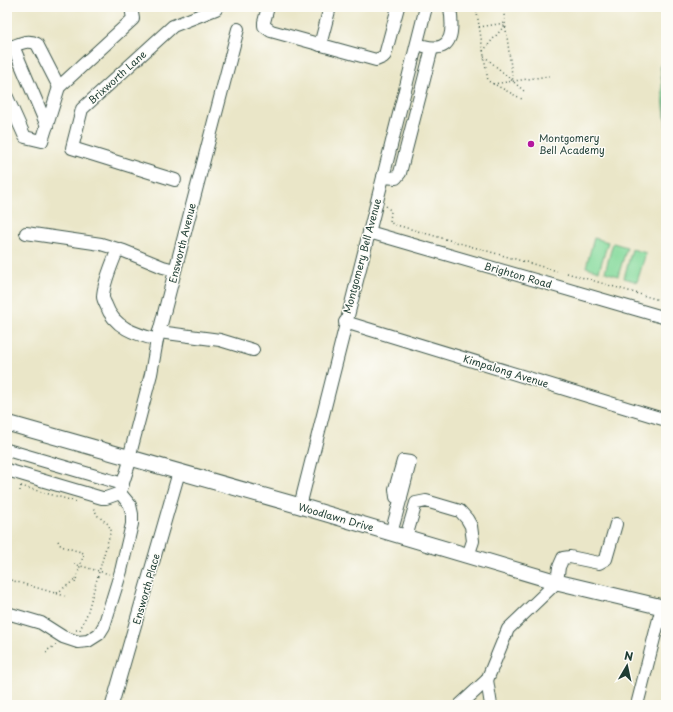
<svg xmlns="http://www.w3.org/2000/svg" width="673" height="712" viewBox="0 0 673 712" font-family="'Playpen Sans',sans-serif">
	<style>
		.green { fill: #86da9c; stroke: #528c68 }
		.lines { fill: none; stroke-linecap: round; stroke-linejoin: round }
		.minor-casing { stroke: #3d564a; stroke-width: 14 }
		.major-casing { stroke: #3d564a; stroke-width: 17 }
		.path { stroke: #3d564a; stroke-width: 1.5; stroke-dasharray: 1 3; stroke-linecap: butt }
		.minor { stroke: #fff; stroke-width: 12 }
		.major { stroke: #fff; stroke-width: 15 }
		.poi-dot { fill: #b5179e; stroke: #fdfcf7; stroke-width: 1.5 }
		.labels { text-anchor: middle; stroke-width: 3; stroke-linejoin: round; paint-order: stroke }
		.street-label { font-size: 10px; fill: #1f3d34; stroke: #fdfcf7 }
		.poi-label { font-size: 10px; fill: #1f3d34; stroke: #fdfcf7; text-anchor: start }
	</style>
	<rect width="100%" height="100%" fill="#fdfcf7"/>
	<filter id="ink" filterUnits="userSpaceOnUse"><feTurbulence type="fractalNoise" baseFrequency=".025" numOctaves="2"/><feDisplacementMap in="SourceGraphic" scale="8" xChannelSelector="R" yChannelSelector="G"/><feConvolveMatrix kernelMatrix="1 2 1 2 8 2 1 2 1" color-interpolation-filters="sRGB"/></filter>
	<filter id="wash" filterUnits="userSpaceOnUse"><feTurbulence type="fractalNoise" baseFrequency=".012" numOctaves="4" result="noise"/><feDisplacementMap in="SourceGraphic" scale="16" xChannelSelector="R" yChannelSelector="G"/><feGaussianBlur stdDeviation="0.9" result="paint"/><feColorMatrix in="noise" values="0 0 0 0 0 0 0 0 0 0 0 0 0 0 0 0 0 1.4 0 .05"/><feComposite in="paint" operator="in"/></filter>
	<g filter="url(#wash)">
		<rect width="100%" height="100%" fill="#eae6c8"/>
		<!-- green -->
		<g class="green">
			<polygon points="666,64 666,127 660,65"/>
			<polygon points="594,238 608,242 599,271 586,267"/>
			<polygon points="613,243 627,247 618,276 605,272"/>
			<polygon points="632,249 646,253 637,282 624,278"/>
		</g>
	</g>
	<g filter="url(#ink)">
		<g class="lines">
			<!-- minor casing -->
			<g class="minor-casing">
				<g id="minor">
					<polyline points="268,7 264,22 264,26 271,31 376,60 383,57 385,55 398,7"/>
					<polyline points="320,45 330,7"/>
					<polyline points="13,46 47,126"/>
					<path d="M424,46C455,54 453,28 450,7"/>
					<path d="M7,49C17,45 27,38 37,44L59,87"/>
					<polyline points="7,97 25,137 42,141 59,87 133,19 131,7"/>
					<polyline points="383,177 396,178 400,173 432,48"/>
					<polyline points="175,180 72,148 82,109 173,26 216,9 217,7"/>
					<polyline points="369,232 666,318"/>
					<polyline points="26,233 101,244 124,251 163,267 175,270"/>
					<path d="M118,249C113,261 103,284 103,297C103,299 105,303 106,305C114,328 136,334 157,340"/>
					<polyline points="345,322 666,420"/>
					<polyline points="159,332 220,340 253,350"/>
					<polyline points="7,450 123,484"/>
					<polyline points="129,458 151,374 157,340 238,29"/>
					<polyline points="7,470 102,498 106,498 120,493"/>
					<polyline points="120,492 131,458"/>
					<polyline points="300,506 426,7"/>
					<path d="M391,533C398,509 404,486 410,462L403,461L395,489L396,497L401,499"/>
					<polyline points="406,537 416,503 426,501 460,511 467,519 471,526 473,541 468,556"/>
					<polyline points="7,613 41,623 63,637 78,642 88,641 99,634 104,626 121,571 132,524 132,514 130,505 120,493"/>
					<polyline points="487,680 491,705"/>
					<polyline points="112,705 179,472"/>
					<polyline points="460,705 487,680 508,629 557,582 559,567 563,558 570,557 599,563 606,559 616,524"/>
					<polyline points="637,705 662,607"/>
				</g>
			</g>
			<!-- major casing -->
			<g class="major-casing">
				<polyline id="major" points="7,423 300,506 557,582 662,607 666,606"/>
			</g>
			<!-- path -->
			<g class="path">
				<polyline points="476,7 488,81 522,99"/>
				<polyline points="503,7 513,82"/>
				<polyline points="460,11 484,7"/>
				<polyline points="479,27 505,23"/>
				<polyline points="483,51 505,25"/>
				<polyline points="484,56 524,91"/>
				<polyline points="493,84 549,76"/>
				<polyline points="386,206 391,211 390,222 393,224 557,271"/>
				<polyline points="567,273 666,302"/>
				<polyline points="21,486 77,502"/>
				<polyline points="20,491 21,485"/>
				<polyline points="58,541 61,546 84,553 75,583"/>
				<polyline points="74,564 109,574"/>
				<polyline points="7,579 65,596"/>
				<polyline points="57,593 76,579"/>
				<polyline points="76,630 80,630 87,614 111,530 108,524 98,516 92,506"/>
				<polyline points="46,653 48,650 57,644"/>
			</g>
			<!-- minor -->
			<use href="#minor" class="minor"/>
			<!-- major -->
			<use href="#major" class="major"/>
		</g>
	</g>
	<!-- markers -->
	<circle class="poi-dot" cx="531" cy="144" r="4"/>
	<g class="labels">
		<!-- street labels -->
		<g class="street-label">
			<text transform="translate(117 77) rotate(-42)" y="4">Brixworth Lane</text>
			<text transform="translate(182 243) rotate(-76)" y="4">Ensworth Avenue</text>
			<text transform="translate(362 256) rotate(-75)" y="4">Montgomery Bell Avenue</text>
			<text transform="translate(518 275) rotate(16)" y="4">Brighton Road</text>
			<text transform="translate(506 371) rotate(17)" y="4">Kimpalong Avenue</text>
			<text transform="translate(336 517) rotate(16)" y="4">Woodlawn Drive</text>
			<text transform="translate(146 589) rotate(-74)" y="4">Ensworth Place</text>
		</g>
		<!-- poi labels -->
		<g class="poi-label">
			<text x="539" y="142">Montgomery<tspan x="539" dy="12">Bell Academy</tspan></text>
		</g>
	</g>
	<!-- margin -->
	<rect width="673" height="712" fill="none" stroke="#fdfcf7" stroke-width="24"/>
	<!-- north arrow -->
	<g transform="translate(627 666) rotate(9)" stroke="#fdfcf7" stroke-width="3" paint-order="stroke">
	<path d="M0-3L7 15L0 10L-7 15Z" fill="#1f3d34"/>
	<text y="-6" font-size="11" font-weight="bold" text-anchor="middle" fill="#1f3d34">N</text>
	</g>
</svg>
